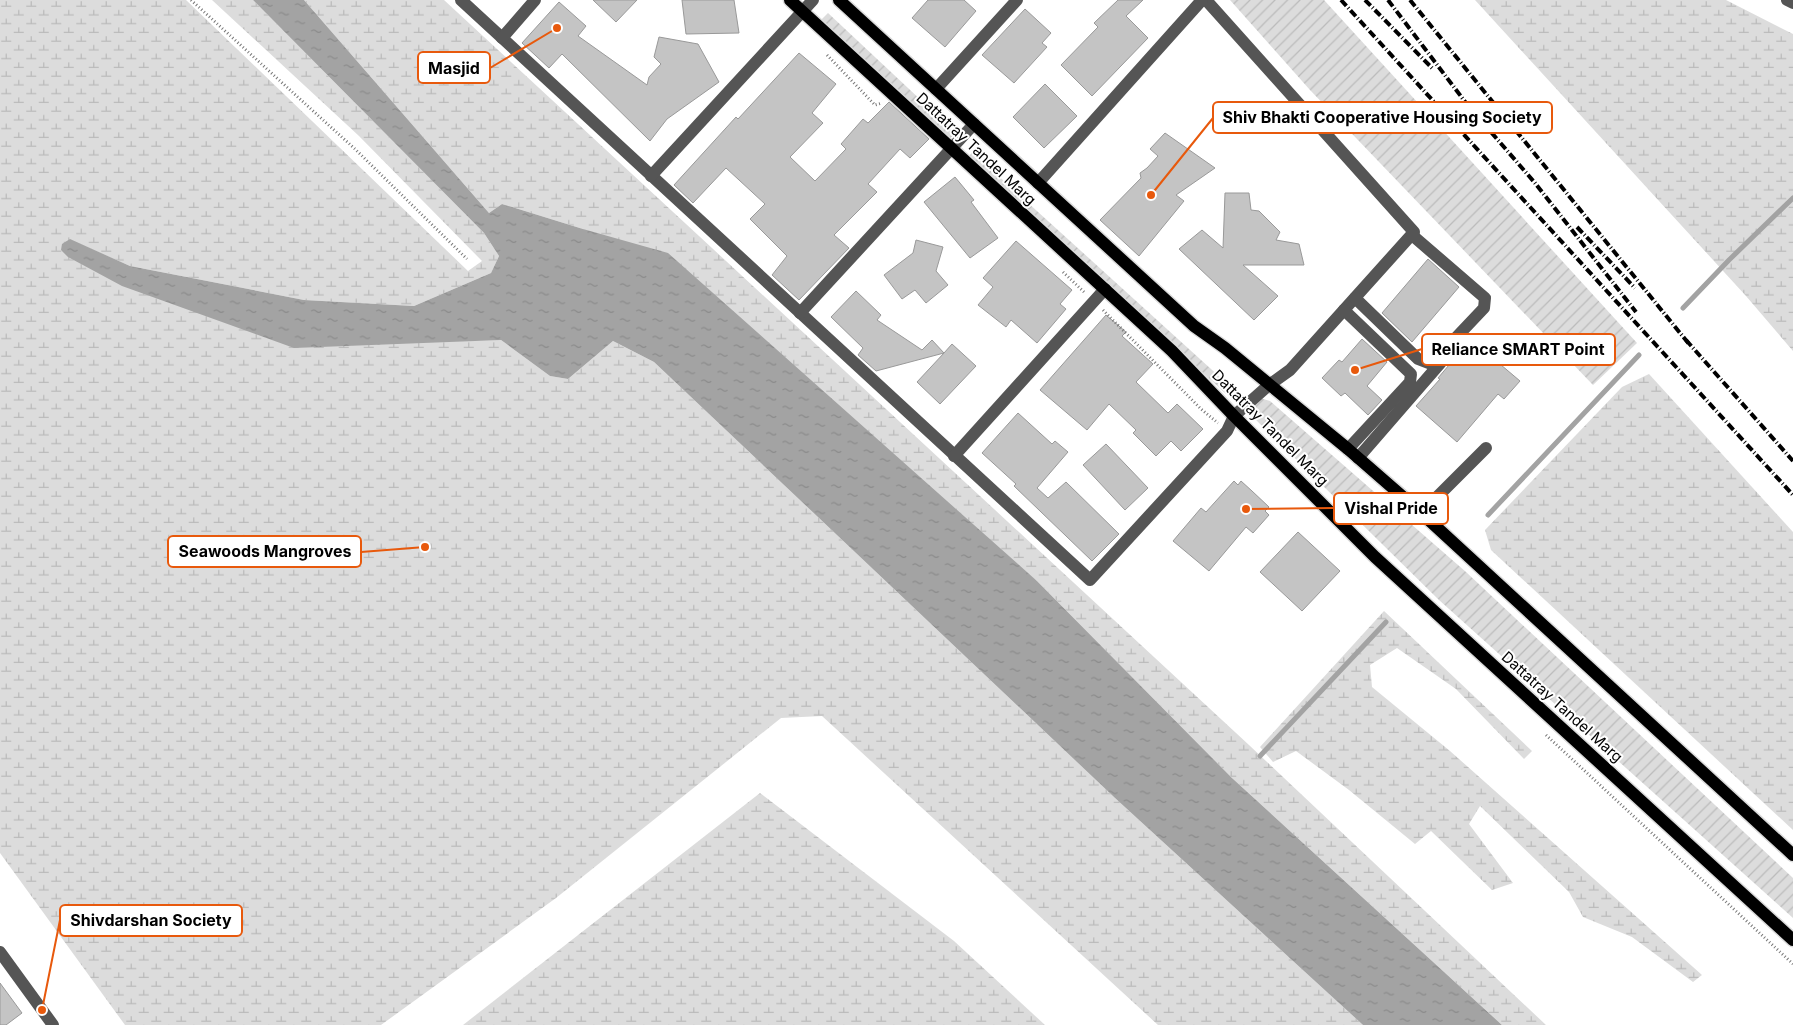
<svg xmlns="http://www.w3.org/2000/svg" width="1793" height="1025" viewBox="0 0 1793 1025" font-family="Inter,sans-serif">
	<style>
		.wetland { fill: url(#wetland-marsh) }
		.garden { fill: url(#garden-furrows) }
		.water { fill: url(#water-ripples) }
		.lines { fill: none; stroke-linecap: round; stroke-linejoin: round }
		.stream { stroke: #a3a3a3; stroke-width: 5 }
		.building { fill: #c4c4c4; stroke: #999 }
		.major-casing { stroke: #dbdbdb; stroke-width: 15 }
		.path { stroke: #777; stroke-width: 3; stroke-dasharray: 1 2.5; stroke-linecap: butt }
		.minor { stroke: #555; stroke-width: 12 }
		.major { stroke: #000; stroke-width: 12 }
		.rail { stroke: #000; stroke-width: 4; stroke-dasharray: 8 2.5 1 2.5; stroke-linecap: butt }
		.labels { text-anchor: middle; stroke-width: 4; stroke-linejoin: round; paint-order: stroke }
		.street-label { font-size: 15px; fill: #000; stroke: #fff }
		.leader { fill: none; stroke: #e8590c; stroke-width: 2 }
		.callout-dot { fill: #e8590c; stroke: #fff; stroke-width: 2 }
		.callout { fill: #fff; stroke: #e8590c; stroke-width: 2 }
		.callout-label { font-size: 16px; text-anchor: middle; font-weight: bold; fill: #000 }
	</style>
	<defs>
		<pattern id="wetland-marsh" width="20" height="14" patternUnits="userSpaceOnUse" patternTransform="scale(1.25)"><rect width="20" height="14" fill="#dcdcdc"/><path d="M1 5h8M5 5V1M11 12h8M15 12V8" fill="none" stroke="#bbb"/></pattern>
		<pattern id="garden-furrows" width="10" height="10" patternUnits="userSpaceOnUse" patternTransform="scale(1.25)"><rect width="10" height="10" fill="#dcdcdc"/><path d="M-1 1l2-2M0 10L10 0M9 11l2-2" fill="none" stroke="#bbb"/></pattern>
		<pattern id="water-ripples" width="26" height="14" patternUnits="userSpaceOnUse" patternTransform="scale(1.25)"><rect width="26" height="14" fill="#a3a3a3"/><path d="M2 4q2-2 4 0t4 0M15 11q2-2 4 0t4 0" fill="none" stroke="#8b8b8b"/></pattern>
	</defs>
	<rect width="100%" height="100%" fill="#fff"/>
	<!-- wetland -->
	<g class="wetland">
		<polygon points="0,0 186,0 468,271 482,261 359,136 212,0 253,0 484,233 499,256 491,273 414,306 304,300 130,266 80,244 61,250 445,341 501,340 550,376 568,379 613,341 654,362 1115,798 1363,1025 1158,1025 822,716 781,718 556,898 381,1025 125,1025 0,853"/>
		<polygon points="304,0 444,0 1249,745 1546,1025 1502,1025 1232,778 1037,581 583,229 502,204 489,213"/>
		<polygon points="1475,0 1726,0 1793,34 1793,351 1746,296"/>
		<polygon points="1649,374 1793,532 1793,830 1491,550 1485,530 1622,387"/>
		<polygon points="1384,611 1532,751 1524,759 1456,689 1397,648 1370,665 1372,687 1450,751 1702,975 1693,982 1632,937 1583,917 1569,892 1480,806 1469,824 1513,883 1492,890 1431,831 1415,844 1349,790 1296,751 1273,762 1260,747"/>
		<polygon points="760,793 954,941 1045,1025 463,1025"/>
	</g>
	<!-- garden -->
	<g class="garden">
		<polygon points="1230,0 1324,0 1637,343 1593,385 1310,90"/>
		<polygon points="828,13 956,133 949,139 820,21"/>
		<polygon points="972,152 1233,389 1226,394 969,157"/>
		<polygon points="1260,398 1270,401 1466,572 1793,878 1793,918 1439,600 1254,418 1251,409"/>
	</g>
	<!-- water -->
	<polygon class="water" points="253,0 304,0 489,213 502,204 583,229 668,253 1037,581 1232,778 1502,1025 1363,1025 1115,798 654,362 613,341 568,379 550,376 501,340 294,348 122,286 68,257 61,250 62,244 70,239 130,266 304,300 414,306 491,273 499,256 484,233"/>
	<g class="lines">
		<!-- stream -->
		<g class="stream">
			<polyline points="1683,308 1729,260 1793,198"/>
			<polyline points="1488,515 1639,355"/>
			<polyline points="1260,756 1386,622"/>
		</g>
	</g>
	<!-- building -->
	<g class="building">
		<polygon points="593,0 637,0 616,22"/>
		<polygon points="682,0 734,0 739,33 686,34"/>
		<polygon points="928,0 964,0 976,11 945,47 912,18"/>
		<polygon points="1118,0 1143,0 1126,16 1148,38 1092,96 1061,65 1098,27 1094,23"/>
		<polygon points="559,2 586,26 578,36 647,85 649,77 661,64 654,57 659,37 698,44 719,82 667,119 650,141 562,54 549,68 522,43"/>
		<polygon points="1025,9 1051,33 1042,43 1047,47 1014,83 982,55"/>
		<polygon points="799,53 836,84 812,113 823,123 790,157 815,181 846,149 841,144 863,119 868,123 889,102 929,139 910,158 900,149 868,184 877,192 834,235 849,248 799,300 772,275 787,256 750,219 765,204 726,168 693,203 674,185 736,117 738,119"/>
		<polygon points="1045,84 1077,116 1044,148 1013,117"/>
		<polygon points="1165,133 1215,168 1176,195 1184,201 1139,256 1100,220 1141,178 1140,173 1147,168 1158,156 1150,149"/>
		<polygon points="955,177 974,200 971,202 998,238 970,258 924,202"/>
		<polygon points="1225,193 1249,193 1251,210 1259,211 1280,232 1276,240 1299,244 1304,265 1243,265 1278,296 1254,320 1179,249 1202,230 1223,248"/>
		<polygon points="916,240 943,247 936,271 948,285 926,303 915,290 902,299 884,275 913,253"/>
		<polygon points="1016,241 1072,290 1060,304 1066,309 1037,343 1011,320 1006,327 978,305 993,287 983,278"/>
		<polygon points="1428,259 1459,287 1412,342 1382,313"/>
		<polygon points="856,291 881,315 877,320 922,350 932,340 944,353 952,344 976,366 940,404 917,382 944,353 876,371 858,355 863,348 831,317"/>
		<polygon points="1106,315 1126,332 1122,336 1153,364 1136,382 1168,413 1177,404 1203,429 1181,451 1171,441 1156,456 1133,433 1136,430 1109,404 1087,430 1040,390"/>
		<polygon points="1468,337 1520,381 1504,399 1498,394 1457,442 1416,406 1440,379 1438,378 1449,365 1451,358"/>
		<polygon points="1362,339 1387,362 1367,386 1382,400 1368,415 1345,393 1341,396 1322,378 1339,360 1342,362"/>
		<polygon points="1018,413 1052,444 1055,441 1068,452 1037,488 1048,498 1066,482 1119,534 1092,561 1014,486 1016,484 982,453"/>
		<polygon points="1106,444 1148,488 1125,510 1083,465"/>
		<polygon points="1234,481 1238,485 1241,481 1252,491 1269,507 1265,511 1269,515 1253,533 1246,527 1209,571 1173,541 1201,508 1206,512"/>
		<polygon points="1298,532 1340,571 1302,611 1260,572"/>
		<polygon points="0,983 22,1013 6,1025 0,1025"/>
	</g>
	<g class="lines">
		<!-- major casing -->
		<g class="major-casing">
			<g id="major">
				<polyline points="790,0 1172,351 1234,416 1375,557 1793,940"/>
				<polyline points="839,0 1194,326 1225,348 1348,449 1418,510 1793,855"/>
			</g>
		</g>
		<!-- path -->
		<g class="path">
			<polyline points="191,0 355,149 467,259"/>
			<polyline points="827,55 875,105 882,103"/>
			<polyline points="1063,272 1084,292"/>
			<polyline points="1103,310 1201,409 1218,423"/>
			<polyline points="1546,735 1793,964"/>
		</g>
		<!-- minor -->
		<g class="minor">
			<polyline points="461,0 1090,580 1227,431 1234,416 1269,385 1290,370 1414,232 1206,0"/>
			<polyline points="1787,0 1793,3"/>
			<polyline points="502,38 535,0"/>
			<polyline points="936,89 1017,0"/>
			<polyline points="651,176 813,0"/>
			<polyline points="1038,183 1202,0"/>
			<polyline points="1355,298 1418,359 1431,364 1484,308 1485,298 1412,235"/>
			<polyline points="1344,310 1411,374 1410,382 1348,449"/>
			<polyline points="800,313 974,124"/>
			<polyline points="954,456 1105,289"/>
			<polyline points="1358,458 1443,360"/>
			<polyline points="1421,513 1486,448"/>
			<polyline points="0,952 53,1025"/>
		</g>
		<!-- major -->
		<use href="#major" class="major"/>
		<!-- rail -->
		<g class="rail">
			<polyline points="1341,0 1793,495"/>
			<polyline points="1365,0 1433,69"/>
			<polyline points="1388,0 1466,103 1535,183 1636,312"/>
			<polyline points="1410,0 1689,344"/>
			<polyline points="1577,227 1635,288"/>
			<polyline points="1686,340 1793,461"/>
		</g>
	</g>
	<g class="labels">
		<!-- street labels -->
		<g class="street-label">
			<text transform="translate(976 149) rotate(43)" y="5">Dattatray Tandel Marg</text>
			<text transform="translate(1270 428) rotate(45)" y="5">Dattatray Tandel Marg</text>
			<text transform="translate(1562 707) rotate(42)" y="5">Dattatray Tandel Marg</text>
		</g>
	</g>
	<!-- callouts -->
	<path class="leader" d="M557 28L490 68M1151 195L1213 118M1355 370L1422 349M1246 509L1334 508M425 547L361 552M42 1010L60 920"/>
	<g class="callout-dot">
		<circle cx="557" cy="28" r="5"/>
		<circle cx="1151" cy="195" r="5"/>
		<circle cx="1355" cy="370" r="5"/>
		<circle cx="1246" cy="509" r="5"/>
		<circle cx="425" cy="547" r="5"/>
		<circle cx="42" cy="1010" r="5"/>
	</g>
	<g class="callout">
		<rect x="418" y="52" width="72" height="31" rx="5"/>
		<rect x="1213" y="102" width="339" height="31" rx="5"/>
		<rect x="1422" y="334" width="193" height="31" rx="5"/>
		<rect x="1334" y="493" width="114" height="31" rx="5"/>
		<rect x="168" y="536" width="193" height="31" rx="5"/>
		<rect x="60" y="905" width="182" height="31" rx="5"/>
	</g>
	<g class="callout-label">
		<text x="454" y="74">Masjid</text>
		<text x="1382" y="123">Shiv Bhakti Cooperative Housing Society</text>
		<text x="1518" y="355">Reliance SMART Point</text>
		<text x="1391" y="514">Vishal Pride</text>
		<text x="265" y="557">Seawoods Mangroves</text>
		<text x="151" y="926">Shivdarshan Society</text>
	</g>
</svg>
